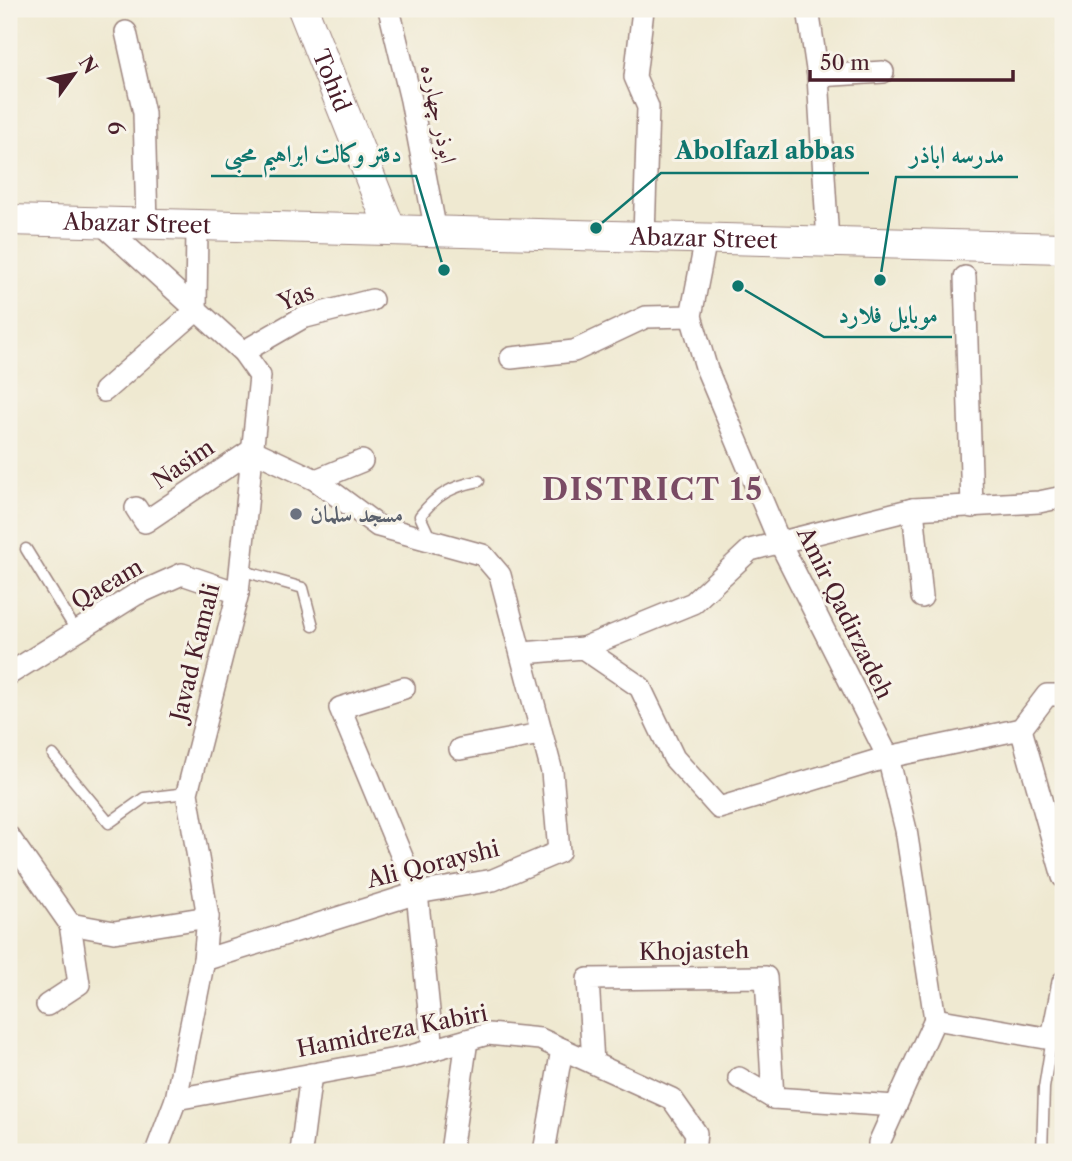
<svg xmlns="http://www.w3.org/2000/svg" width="1072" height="1161" viewBox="0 0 1072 1161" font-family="'Libre Caslon Text',Amiri,serif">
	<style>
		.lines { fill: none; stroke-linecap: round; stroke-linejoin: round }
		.lane-casing { stroke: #9c847e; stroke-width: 13 }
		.street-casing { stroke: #9c847e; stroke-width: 24 }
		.secondary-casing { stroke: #9c847e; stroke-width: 32 }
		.lane { stroke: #fff; stroke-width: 10 }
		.street { stroke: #fff; stroke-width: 21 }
		.secondary { stroke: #fff; stroke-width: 30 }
		.worship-dot { fill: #6b7280; stroke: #f7f3e8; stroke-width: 2.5 }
		.labels { text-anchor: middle; stroke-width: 6; stroke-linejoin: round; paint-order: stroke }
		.street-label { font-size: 23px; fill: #4a1f2b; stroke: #f7f3e8 }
		.worship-label { font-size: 23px; font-weight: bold; fill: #5b616d; stroke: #f7f3e8; text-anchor: start }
		.district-label { font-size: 30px; font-weight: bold; letter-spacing: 2px; fill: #7a4b64; stroke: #f7f3e8 }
		.leader { fill: none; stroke: #0f766e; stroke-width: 2.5 }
		.callout-dot { fill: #0f766e; stroke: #f7f3e8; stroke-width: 2.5 }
		.callout-label { font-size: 24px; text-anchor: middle; font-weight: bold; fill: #0f766e; stroke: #f7f3e8; stroke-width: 6; stroke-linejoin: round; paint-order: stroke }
	</style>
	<rect width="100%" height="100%" fill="#f7f3e8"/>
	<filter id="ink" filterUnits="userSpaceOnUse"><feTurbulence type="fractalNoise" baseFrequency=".0143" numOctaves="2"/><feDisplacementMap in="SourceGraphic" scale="14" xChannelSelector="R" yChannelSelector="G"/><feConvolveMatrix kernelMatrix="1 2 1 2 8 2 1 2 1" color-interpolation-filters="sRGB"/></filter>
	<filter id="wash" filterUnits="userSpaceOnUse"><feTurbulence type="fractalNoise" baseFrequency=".00686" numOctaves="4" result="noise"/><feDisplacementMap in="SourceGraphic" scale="28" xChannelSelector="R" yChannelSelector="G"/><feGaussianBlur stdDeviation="1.57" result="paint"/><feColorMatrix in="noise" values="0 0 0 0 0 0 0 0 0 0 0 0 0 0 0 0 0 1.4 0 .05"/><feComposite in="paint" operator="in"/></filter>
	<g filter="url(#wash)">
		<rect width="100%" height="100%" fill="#efe9d1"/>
	</g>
	<g filter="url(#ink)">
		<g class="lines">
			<!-- lane casing -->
			<g class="lane-casing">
				<g id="lane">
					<path d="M431,540L420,516C437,494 453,486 479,481"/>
					<polyline points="26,549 77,632"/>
					<polyline points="240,570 303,588 313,626"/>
					<polyline points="53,755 109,823 144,798 187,793"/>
					<polyline points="1042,1152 1044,1088 1052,1038"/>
				</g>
			</g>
			<!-- street casing -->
			<g class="street-casing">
				<g id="street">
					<polyline points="389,9 411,100 436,232"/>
					<polyline points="808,9 818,76 828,242"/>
					<polyline points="643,10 635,77 648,107 644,237"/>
					<polyline points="126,32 144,113 147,224"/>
					<polyline points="818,76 883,72"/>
					<polyline points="101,223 243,352 260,376 238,593 187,793 208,917 204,960 176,1099 156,1152"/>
					<polyline points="706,239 691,316 707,370 780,543 888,757 906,830 935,1019"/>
					<polyline points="965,277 972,507"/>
					<polyline points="243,352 302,318 372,300"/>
					<polyline points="511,358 574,351 646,317 691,316"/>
					<polyline points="104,391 196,311 197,225"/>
					<polyline points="316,480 362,461"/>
					<polyline points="136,508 145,522 252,450 316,480 378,526 483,555 500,575 552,772 559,852 493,880 417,893 204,960"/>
					<polyline points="913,509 922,597"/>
					<polyline points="583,648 693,603 750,550 913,509 1039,502 1063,497"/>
					<polyline points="523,653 583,648 640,687 674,758 719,808 888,757 1021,729 1063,877"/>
					<polyline points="9,674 135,595 182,574 238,593"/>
					<polyline points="404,688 340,708 417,893 433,1050"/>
					<polyline points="1021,729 1047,695 1063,695"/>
					<polyline points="460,749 540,734"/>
					<polyline points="9,837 70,924 114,932 208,917"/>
					<polyline points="47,1005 79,984 70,924"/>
					<polyline points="935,1019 1063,1041"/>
					<polyline points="1052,1038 1063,982"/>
					<polyline points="593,1063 588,979 766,977 773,1098 896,1106"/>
					<polyline points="739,1078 773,1098"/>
					<polyline points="176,1099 407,1057 488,1034 540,1039 672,1099 696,1133 694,1152"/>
					<polyline points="301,1152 311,1074"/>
					<polyline points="451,1152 467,1040"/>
					<polyline points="544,1152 562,1049"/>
					<polyline points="879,1152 879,1143 935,1019"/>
				</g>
			</g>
			<!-- secondary casing -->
			<g class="secondary-casing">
				<g id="secondary">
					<path id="s1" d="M303,9L391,230"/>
					<path id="s2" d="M9,220L1063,248"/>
				</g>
			</g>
			<!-- lane -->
			<use href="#lane" class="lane"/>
			<!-- street -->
			<use href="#street" class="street"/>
			<!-- secondary -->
			<use href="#secondary" class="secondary"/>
		</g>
	</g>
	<!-- markers -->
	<circle class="worship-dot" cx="296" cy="514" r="7"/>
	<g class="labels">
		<!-- street labels -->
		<g class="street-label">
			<text dy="8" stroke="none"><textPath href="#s1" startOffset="77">Tohid</textPath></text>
			<text transform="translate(439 114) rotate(78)" y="8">ابوذر چهارده</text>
			<text transform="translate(118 128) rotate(-93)" y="8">9</text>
			<text dy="8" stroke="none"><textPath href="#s2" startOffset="128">Abazar Street</textPath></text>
			<text dy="8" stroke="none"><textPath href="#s2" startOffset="695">Abazar Street</textPath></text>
			<text transform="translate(296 297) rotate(-22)" y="8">Yas</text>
			<text transform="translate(183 464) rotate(-34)" y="8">Nasim</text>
			<text transform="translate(107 584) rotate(-30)" y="8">Qaeam</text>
			<text transform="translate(845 613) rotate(64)" y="8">Amir Qadirzadeh</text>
			<text transform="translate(195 652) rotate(-76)" y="8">Javad Kamali</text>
			<text transform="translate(433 864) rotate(-14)" y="8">Ali Qorayshi</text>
			<text transform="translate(694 951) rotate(-1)" y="8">Khojasteh</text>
			<text transform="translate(392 1031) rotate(-11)" y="8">Hamidreza Kabiri</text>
		</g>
		<!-- worship labels -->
		<g class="worship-label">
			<text x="310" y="522">مسجد سلمان</text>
		</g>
		<!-- district labels -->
		<g class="district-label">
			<text x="653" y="500">DISTRICT 15</text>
		</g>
	</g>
	<!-- callouts -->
	<path class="leader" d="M596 228L661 173H869M444 270L416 176H211M880 280L896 177H1018M738 286L824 337H952"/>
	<g class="callout-dot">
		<circle cx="596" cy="228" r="7"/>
		<circle cx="444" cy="270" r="7"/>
		<circle cx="880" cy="280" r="7"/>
		<circle cx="738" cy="286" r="7"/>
	</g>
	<g class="callout-label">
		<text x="765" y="159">Abolfazl abbas</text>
		<text x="313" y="162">دفتر وکالت ابراهیم محبی</text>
		<text x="957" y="163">مدرسه اباذر</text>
		<text x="888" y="323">موبایل فلارد</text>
	</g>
	<!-- margin -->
	<rect width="1072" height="1161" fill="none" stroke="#f7f3e8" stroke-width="35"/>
	<!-- north arrow -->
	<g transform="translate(74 74) rotate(57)" stroke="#f7f3e8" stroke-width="5" paint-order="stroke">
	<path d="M0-5L12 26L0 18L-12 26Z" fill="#4a1f2b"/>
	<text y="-10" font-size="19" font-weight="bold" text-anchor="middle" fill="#4a1f2b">N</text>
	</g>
	<!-- scale -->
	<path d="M810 70v10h203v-10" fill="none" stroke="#4a1f2b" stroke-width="3.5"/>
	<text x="820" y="70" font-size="21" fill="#4a1f2b" stroke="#f7f3e8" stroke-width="5" paint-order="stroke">50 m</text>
</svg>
